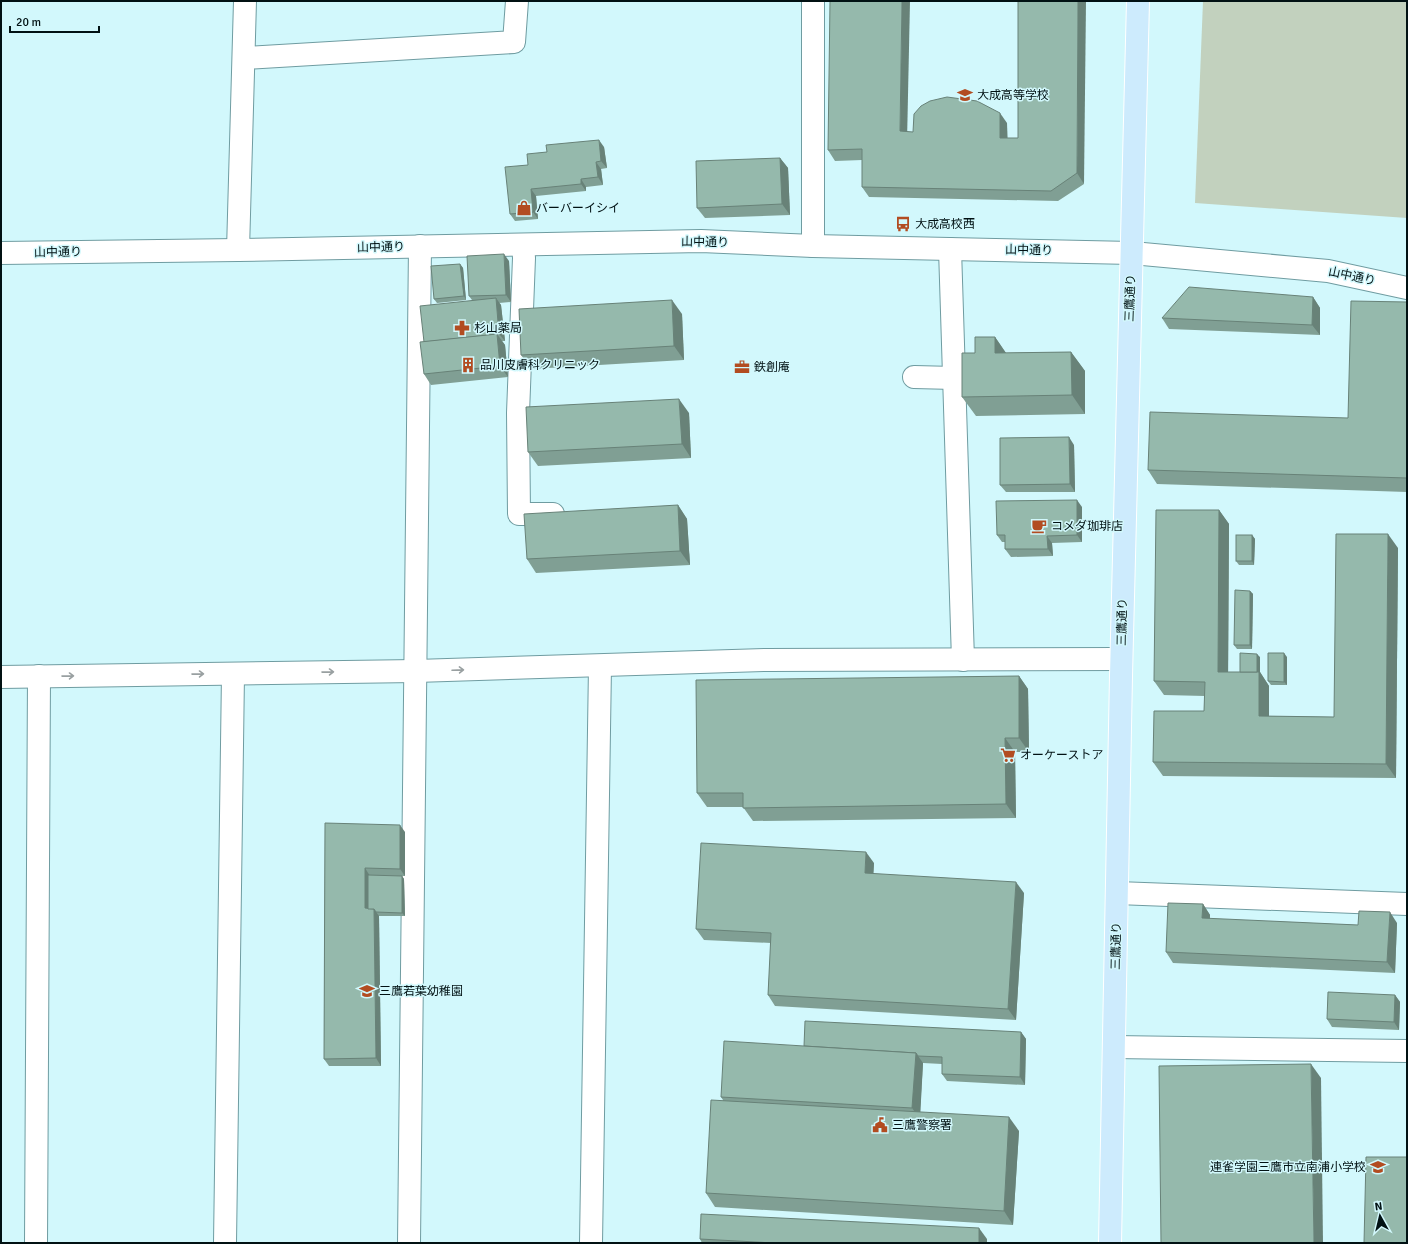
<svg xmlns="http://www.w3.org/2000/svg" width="1408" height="1244" viewBox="0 0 1408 1244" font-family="Signika,'Noto Sans JP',sans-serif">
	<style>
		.grass { fill: #c2d1be }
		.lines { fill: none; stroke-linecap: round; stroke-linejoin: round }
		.minor-casing { stroke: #6f9ca1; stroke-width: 24 }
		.major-casing { stroke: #fff; stroke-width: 24 }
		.minor { stroke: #fff; stroke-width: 22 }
		.major { stroke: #cdebfd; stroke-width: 22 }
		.wall { fill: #809f94 }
		.shaded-wall { fill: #688278 }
		.building { fill: #95b9ac; stroke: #688278 }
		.oneway { stroke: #99a0a1 }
		.labels { text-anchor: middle; stroke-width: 3; stroke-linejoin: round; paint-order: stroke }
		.poi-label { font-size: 12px; fill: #011113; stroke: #d2f8fc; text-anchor: start }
		.street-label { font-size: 12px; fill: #011113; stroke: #d2f8fc }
	</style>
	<rect width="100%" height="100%" fill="#d2f8fc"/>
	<!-- grass -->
	<polygon class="grass" points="1203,1 1407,1 1407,218 1195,203"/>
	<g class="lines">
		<!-- minor casing -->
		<g class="minor-casing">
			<g id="minor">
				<polyline points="813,1 813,246"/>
				<polyline points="244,58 514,42 517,1"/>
				<polyline points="523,245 524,258 518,413 519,514 553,514"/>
				<polyline points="950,249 963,660"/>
				<polyline points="238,250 245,1"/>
				<polyline points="1,253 238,250 701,241 813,246 1132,253 1328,271 1407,288"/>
				<polyline points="914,377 954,378"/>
				<polyline points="1,677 416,671 765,660 1121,659"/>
				<polyline points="1117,893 1407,904"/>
				<polyline points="1114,1047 1407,1051"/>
				<polyline points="36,1243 39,676"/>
				<polyline points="225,1243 233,674"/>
				<polyline points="409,1243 420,246"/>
				<polyline points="591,1243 600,666"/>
			</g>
		</g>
		<!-- major casing -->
		<g class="major-casing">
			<polyline id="major" points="1110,1243 1121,676 1138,1"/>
		</g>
		<!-- minor -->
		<use href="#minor" class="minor"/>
		<!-- major -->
		<use href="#major" class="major"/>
	</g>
	<!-- wall -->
	<g class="wall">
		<polygon points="1018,1 1084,184 1058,201 869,197 862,187 862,160 835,161 828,150 908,132 913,132 1007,123 1007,138 1018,138"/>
		<polygon points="604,147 607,168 601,169 603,185 586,187 586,191 536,196 538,219 515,221 510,214 528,165"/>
		<polygon points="780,158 788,168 790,215 705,218 697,208"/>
		<polygon points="509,261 511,302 499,303 501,305 505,341 502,341 505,345 508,377 431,385 424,374 424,342 472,300 469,296"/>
		<polygon points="460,264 463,268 466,300 437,303 434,299"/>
		<polygon points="1313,297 1320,308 1320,335 1169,329 1162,318"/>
		<polygon points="1407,302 1407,492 1157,484 1148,470 1348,418"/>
		<polygon points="682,314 684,360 531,369 521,355"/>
		<polygon points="995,337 1006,353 1071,352 1085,371 1085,414 976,416 962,397"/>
		<polygon points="689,413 691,458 538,466 528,452"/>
		<polygon points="1074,445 1075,492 1006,492 1000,485"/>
		<polygon points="678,505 687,519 690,565 536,573 527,559"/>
		<polygon points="1082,507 1082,542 1052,543 1053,556 1011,557 1005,549 1005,542 1002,542 997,535"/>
		<polygon points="1219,510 1229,524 1228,672 1240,672 1260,657 1260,672 1269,686 1269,716 1334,717 1398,548 1396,778 1163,776 1153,762 1204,711 1205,696 1164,695 1154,681"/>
		<polygon points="1252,535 1255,539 1254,565 1239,565 1236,561"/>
		<polygon points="1250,591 1253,594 1252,649 1237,649 1234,645"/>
		<polygon points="1287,657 1287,685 1271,685 1268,681"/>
		<polygon points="1019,676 1028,689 1029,752 1015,752 1016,818 753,821 743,807 707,807 697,793"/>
		<polygon points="325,823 405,832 405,876 402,876 404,879 405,916 379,916 381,1066 329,1066 324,1059"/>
		<polygon points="874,863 873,874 1024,893 1016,1020 775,1006 768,995 771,943 704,940 696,929"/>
		<polygon points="1203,904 1210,915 1210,919 1358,925 1397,923 1395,973 1173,963 1166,952"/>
		<polygon points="1395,995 1400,1002 1399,1030 1332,1027 1327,1019"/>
		<polygon points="1021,1032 1026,1039 1025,1085 947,1081 942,1074 942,1064 923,1063 920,1112 1019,1131 1013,1225 715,1207 706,1193 723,1100 721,1097 804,1046"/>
		<polygon points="700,1239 987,1239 987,1243 702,1243"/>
	</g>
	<!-- shaded-wall -->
	<g class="shaded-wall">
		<polygon points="902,1 910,1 907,142 900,131"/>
		<polygon points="1078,1 1086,1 1084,184 1077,173"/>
		<polygon points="1000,113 1007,123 1008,149 1000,138"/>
		<polygon points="599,140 604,147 607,168 601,161"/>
		<polygon points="780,158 788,168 790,215 782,204"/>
		<polygon points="596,162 601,169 603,185 598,177"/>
		<polygon points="581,179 586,187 586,191 581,184"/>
		<polygon points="531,189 536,196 538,219 533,212"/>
		<polygon points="504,254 509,261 511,302 506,295"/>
		<polygon points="460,264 463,268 466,300 464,296"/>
		<polygon points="1313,297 1320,308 1320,335 1312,325"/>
		<polygon points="496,298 501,305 505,341 499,334"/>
		<polygon points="672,300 682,314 684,360 674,346"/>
		<polygon points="497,334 505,345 508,377 500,366"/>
		<polygon points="995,337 1008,356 995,353"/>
		<polygon points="1071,352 1085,371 1085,414 1072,395"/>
		<polygon points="679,399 689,413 691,458 682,444"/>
		<polygon points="1069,437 1074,445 1075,492 1070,484"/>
		<polygon points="1077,500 1082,507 1082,542 1077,535"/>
		<polygon points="678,505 687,519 690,565 680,551"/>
		<polygon points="1219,510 1229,524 1228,686 1218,672"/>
		<polygon points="1388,534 1398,548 1396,778 1386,764"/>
		<polygon points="1252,535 1255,539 1254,565 1252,561"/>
		<polygon points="1047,536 1052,543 1053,556 1048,549"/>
		<polygon points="1250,591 1253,594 1252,649 1250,645"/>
		<polygon points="1284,653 1287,657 1287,685 1284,682"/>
		<polygon points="1257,654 1260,657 1260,672 1269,686 1269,730 1259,716 1257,679"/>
		<polygon points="1019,676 1028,689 1029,752 1019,738"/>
		<polygon points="1005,738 1015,752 1016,818 1006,804"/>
		<polygon points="400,825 405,832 405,876 400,869"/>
		<polygon points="866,852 874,863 873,884 865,873"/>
		<polygon points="365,868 370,876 370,912 365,908"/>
		<polygon points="402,876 404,879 405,916 402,913"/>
		<polygon points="1016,882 1024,893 1016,1020 1008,1009"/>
		<polygon points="1203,904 1210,915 1209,929 1202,918"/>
		<polygon points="374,909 379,916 381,1066 376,1058"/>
		<polygon points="1390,912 1397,923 1395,973 1387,962"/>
		<polygon points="1395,995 1400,1002 1399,1030 1394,1022"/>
		<polygon points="1021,1032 1026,1039 1025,1085 1020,1077"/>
		<polygon points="916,1053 923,1063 920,1119 912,1108"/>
		<polygon points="1311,1064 1321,1078 1323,1243 1314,1243"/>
		<polygon points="1009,1117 1019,1131 1013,1225 1004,1211"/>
		<polygon points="979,1228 987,1239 987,1243 979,1243"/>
	</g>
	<!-- building -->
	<g class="building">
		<polygon points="830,1 902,1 900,131 913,132 914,114 921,106 930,101 947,97 977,101 1000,113 1000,138 1018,138 1018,1 1078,1 1077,173 1051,191 862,187 862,149 828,150"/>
		<polygon points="599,140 601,161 596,162 598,177 581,179 581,184 531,189 533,212 510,214 505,167 528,165 527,154 547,152 546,145"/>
		<polygon points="780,158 782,204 697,208 696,161"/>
		<polygon points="504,254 506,295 469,296 467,256"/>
		<polygon points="460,264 464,296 434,299 431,266"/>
		<polygon points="1189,287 1313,297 1312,325 1162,318"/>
		<polygon points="496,298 499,334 424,342 420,306"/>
		<polygon points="672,300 674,346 521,355 519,309"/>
		<polygon points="1351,301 1407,302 1407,478 1148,470 1150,412 1348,418"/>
		<polygon points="497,334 500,366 424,374 420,342"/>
		<polygon points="975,337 995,337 995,353 1071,352 1072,395 962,397 962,353 975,353"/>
		<polygon points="679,399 682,444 528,452 526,407"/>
		<polygon points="1069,437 1070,484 1000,485 1000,438"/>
		<polygon points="1077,500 1077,535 1047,536 1048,549 1005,549 1005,535 997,535 996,501"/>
		<polygon points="678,505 680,551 527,559 524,514"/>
		<polygon points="1156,510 1219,510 1218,672 1259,672 1259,716 1334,717 1336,534 1388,534 1386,764 1153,762 1154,711 1204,711 1205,682 1154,681"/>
		<rect x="1236" y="535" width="16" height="26"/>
		<polygon points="1235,590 1250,591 1250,645 1234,645"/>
		<polygon points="1240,653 1257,654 1257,672 1240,672"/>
		<polygon points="1268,653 1284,653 1284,682 1268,681"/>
		<polygon points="1019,676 1019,738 1005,738 1006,804 743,808 743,793 697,793 696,680"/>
		<polygon points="325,823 400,825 400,869 365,868 365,908 374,909 376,1058 324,1059"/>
		<polygon points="701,843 866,852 865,873 1016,882 1008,1009 768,995 771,933 696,929"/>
		<polygon points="368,875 402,876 402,913 376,912 374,909 368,909"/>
		<polygon points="1168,903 1203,904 1202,918 1358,925 1359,911 1390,912 1387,962 1166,952"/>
		<polygon points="1328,992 1395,995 1394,1022 1327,1019"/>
		<polygon points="805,1021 1021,1032 1020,1077 942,1074 942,1057 918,1056 916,1053 804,1046"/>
		<polygon points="724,1041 916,1053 912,1108 721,1097"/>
		<polygon points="1311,1064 1314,1243 1161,1243 1159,1066"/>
		<polygon points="711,1100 1009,1117 1004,1211 706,1193"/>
		<polygon points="1366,1157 1407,1157 1407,1243 1364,1243"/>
		<polygon points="701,1214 979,1228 979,1243 774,1243 700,1239"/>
	</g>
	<!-- one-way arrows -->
	<defs><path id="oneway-shaft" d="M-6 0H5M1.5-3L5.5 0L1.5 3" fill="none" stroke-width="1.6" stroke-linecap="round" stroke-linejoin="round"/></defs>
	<g class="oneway">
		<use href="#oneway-shaft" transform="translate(458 670) rotate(-2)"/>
		<use href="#oneway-shaft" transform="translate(328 672) rotate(-1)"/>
		<use href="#oneway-shaft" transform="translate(198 674) rotate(-1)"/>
		<use href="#oneway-shaft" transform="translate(68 676) rotate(-1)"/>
	</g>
	<!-- icons -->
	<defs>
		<g id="school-bare" transform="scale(1.2)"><path d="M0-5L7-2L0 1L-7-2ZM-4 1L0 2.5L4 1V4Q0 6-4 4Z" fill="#b24c21" stroke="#d2f8fc" stroke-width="2.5" paint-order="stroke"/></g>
		<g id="shop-bare" transform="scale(1.2)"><path d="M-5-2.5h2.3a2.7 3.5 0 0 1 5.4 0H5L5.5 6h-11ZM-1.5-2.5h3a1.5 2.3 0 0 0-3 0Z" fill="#b24c21" stroke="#d2f8fc" stroke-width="2.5" paint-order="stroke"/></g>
		<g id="bus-bare" transform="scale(1.2)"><path d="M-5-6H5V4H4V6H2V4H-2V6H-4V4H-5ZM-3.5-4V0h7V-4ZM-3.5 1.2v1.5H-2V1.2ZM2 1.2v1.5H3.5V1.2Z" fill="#b24c21" stroke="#d2f8fc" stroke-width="2.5" paint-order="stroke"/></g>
		<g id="pharmacy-bare" transform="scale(1.2)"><path d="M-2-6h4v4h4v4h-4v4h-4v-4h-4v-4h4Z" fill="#b24c21" stroke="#d2f8fc" stroke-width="2.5" paint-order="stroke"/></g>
		<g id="building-bare" transform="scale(1.2)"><path d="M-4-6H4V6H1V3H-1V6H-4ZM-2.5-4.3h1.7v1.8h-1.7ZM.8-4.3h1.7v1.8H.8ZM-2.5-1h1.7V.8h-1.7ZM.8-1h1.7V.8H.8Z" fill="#b24c21" stroke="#d2f8fc" stroke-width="2.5" paint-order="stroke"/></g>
		<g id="office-bare" transform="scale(1.2)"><path d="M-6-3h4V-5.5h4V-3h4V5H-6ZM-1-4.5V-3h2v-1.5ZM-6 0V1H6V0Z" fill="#b24c21" stroke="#d2f8fc" stroke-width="2.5" paint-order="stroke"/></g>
		<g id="cafe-bare" transform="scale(1.2)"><path d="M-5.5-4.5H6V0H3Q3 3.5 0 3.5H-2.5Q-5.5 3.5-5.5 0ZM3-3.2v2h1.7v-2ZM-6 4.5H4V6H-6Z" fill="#b24c21" stroke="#d2f8fc" stroke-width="2.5" paint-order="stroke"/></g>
		<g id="supermarket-bare" transform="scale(1.2)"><path d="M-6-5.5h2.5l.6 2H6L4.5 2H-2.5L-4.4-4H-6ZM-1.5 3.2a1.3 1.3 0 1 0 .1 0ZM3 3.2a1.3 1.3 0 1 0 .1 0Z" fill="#b24c21" stroke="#d2f8fc" stroke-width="2.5" paint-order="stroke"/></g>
		<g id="civic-bare" transform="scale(1.2)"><path d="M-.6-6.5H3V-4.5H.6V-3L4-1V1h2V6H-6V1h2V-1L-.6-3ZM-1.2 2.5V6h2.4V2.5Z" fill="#b24c21" stroke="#d2f8fc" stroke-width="2.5" paint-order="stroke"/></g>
	</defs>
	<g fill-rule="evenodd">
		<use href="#school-bare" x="965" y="95"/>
		<use href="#shop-bare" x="524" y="208"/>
		<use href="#bus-bare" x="903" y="224"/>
		<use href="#pharmacy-bare" x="462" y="328"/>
		<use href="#building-bare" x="468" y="365"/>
		<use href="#office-bare" x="742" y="367"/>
		<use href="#cafe-bare" x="1039" y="526"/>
		<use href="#supermarket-bare" x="1008" y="755"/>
		<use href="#school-bare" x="367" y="991"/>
		<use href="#civic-bare" x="880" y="1125"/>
		<use href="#school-bare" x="1378" y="1167"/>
	</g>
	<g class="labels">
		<!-- poi labels -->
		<g class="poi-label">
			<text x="977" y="99">大成高等学校</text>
			<text x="536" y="212">バーバーイシイ</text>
			<text x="915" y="228">大成高校西</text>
			<text x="474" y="332">杉山薬局</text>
			<text x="480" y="369">品川皮膚科クリニック</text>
			<text x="754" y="371">鉄創庵</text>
			<text x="1051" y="530">コメダ珈琲店</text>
			<text x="1020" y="759">オーケーストア</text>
			<text x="379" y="995">三鷹若葉幼稚園</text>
			<text x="892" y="1129">三鷹警察署</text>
			<text x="1366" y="1171" text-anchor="end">連雀学園三鷹市立南浦小学校</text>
		</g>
		<!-- street labels -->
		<g class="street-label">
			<text transform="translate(705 242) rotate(1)" y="4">山中通り</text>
			<text transform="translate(381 247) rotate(-1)" y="4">山中通り</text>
			<text transform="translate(1029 250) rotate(1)" y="4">山中通り</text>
			<text transform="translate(58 252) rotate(-1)" y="4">山中通り</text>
			<text transform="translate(1352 276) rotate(12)" y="4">山中通り</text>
			<text transform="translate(1130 298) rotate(-88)" y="4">三鷹通り</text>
			<text transform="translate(1122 622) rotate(-89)" y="4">三鷹通り</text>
			<text transform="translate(1116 946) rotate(-89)" y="4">三鷹通り</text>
		</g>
	</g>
	<!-- border -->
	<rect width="1408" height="1244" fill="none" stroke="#011113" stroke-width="4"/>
	<!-- north arrow -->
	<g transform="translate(1380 1216) rotate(352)" stroke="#d2f8fc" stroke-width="3" paint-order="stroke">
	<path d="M0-3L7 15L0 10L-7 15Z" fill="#011113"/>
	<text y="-6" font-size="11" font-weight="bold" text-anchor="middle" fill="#011113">N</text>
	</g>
	<!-- scale -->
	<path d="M10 26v6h89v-6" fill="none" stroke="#011113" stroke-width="2"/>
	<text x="16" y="26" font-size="12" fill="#011113" stroke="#d2f8fc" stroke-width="3" paint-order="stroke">20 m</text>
</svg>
